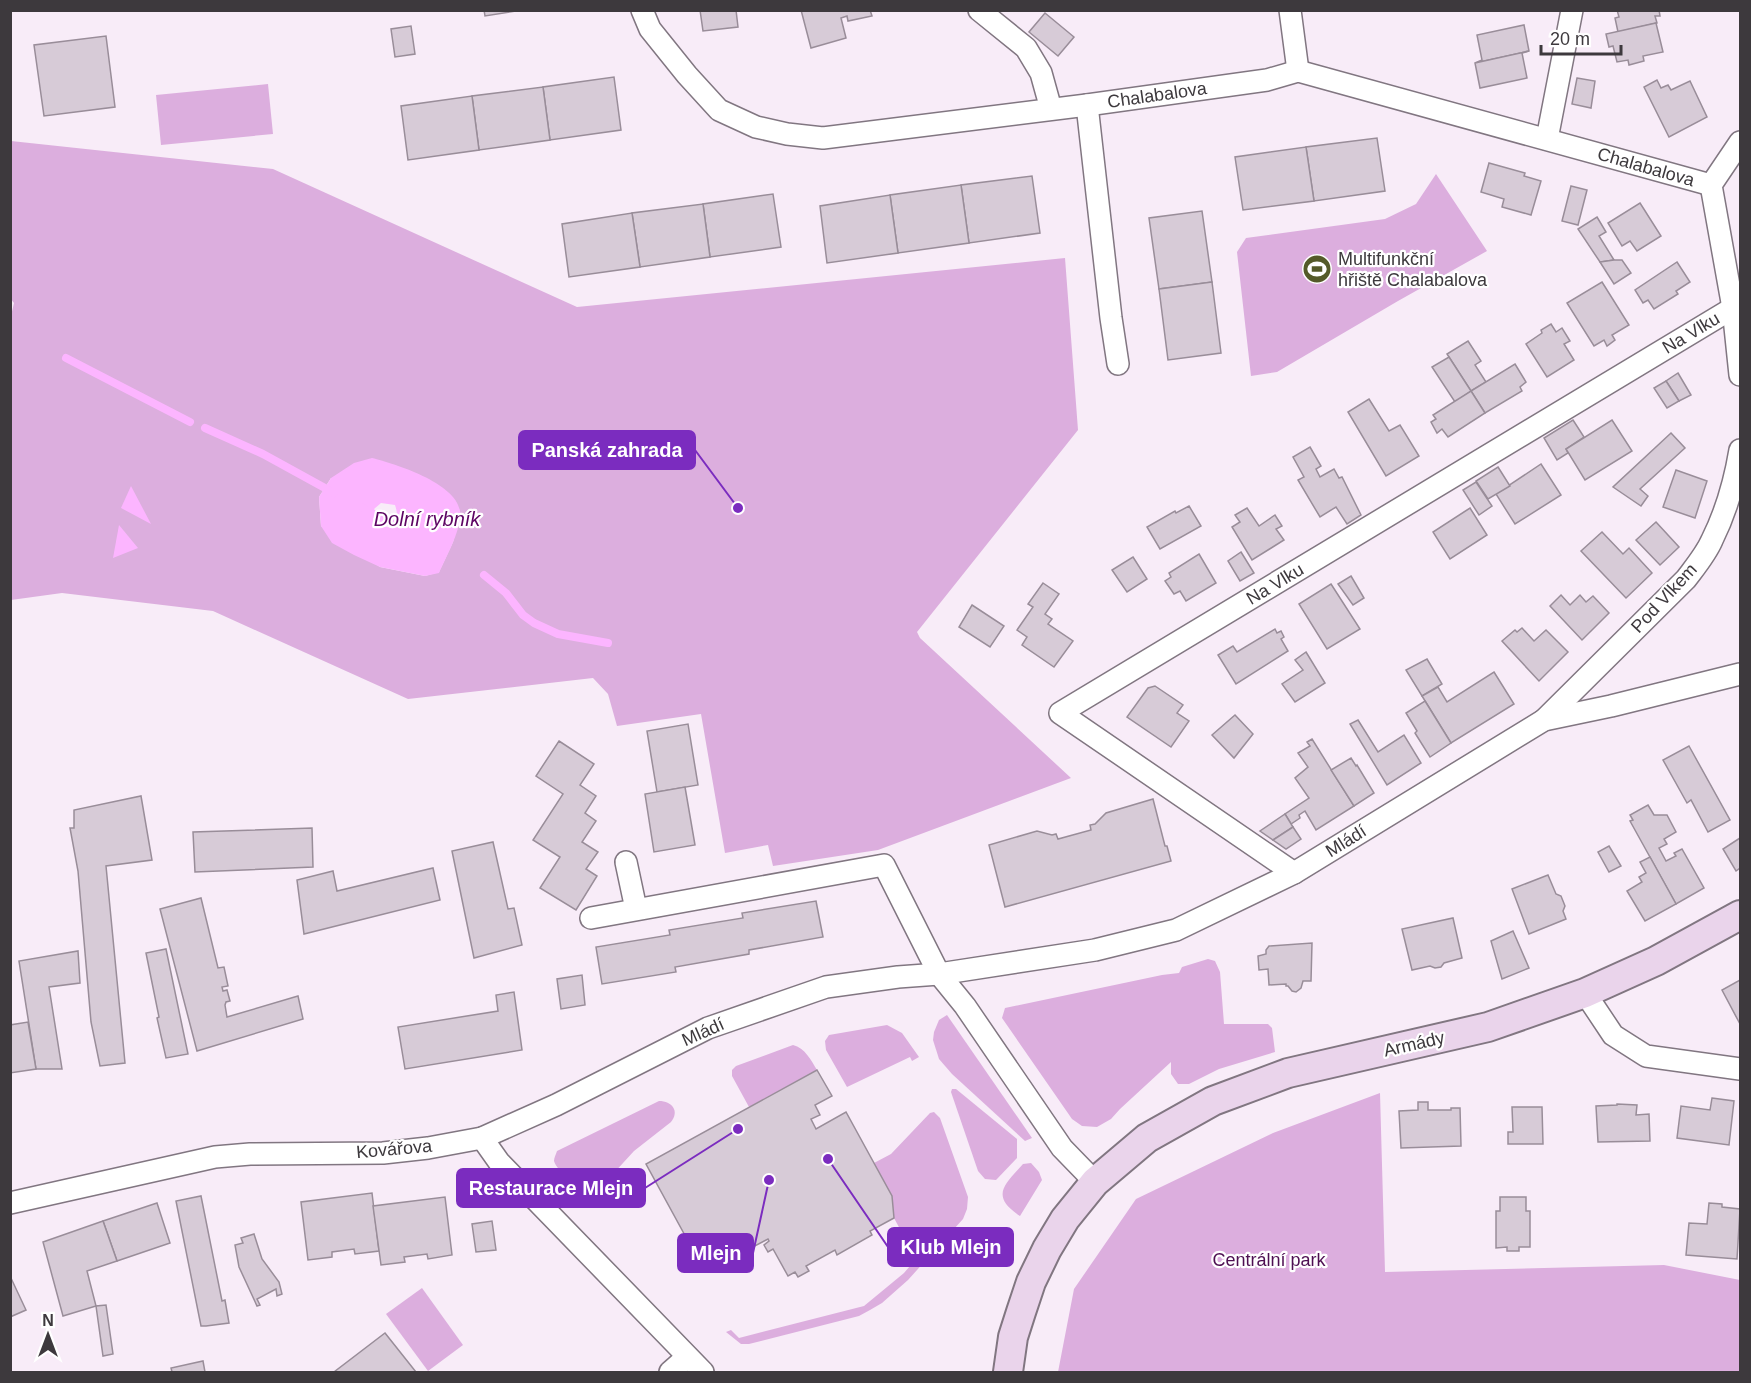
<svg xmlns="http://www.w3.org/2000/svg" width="1751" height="1383" viewBox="0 0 1751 1383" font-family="Helvetica,sans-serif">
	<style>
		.green { fill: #dcaede; fill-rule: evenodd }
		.water { fill: #fcb5ff; fill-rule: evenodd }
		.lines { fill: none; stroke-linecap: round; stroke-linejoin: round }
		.stream { stroke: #fcb5ff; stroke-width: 8 }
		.building { fill: #d7cbd7; stroke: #998d99; stroke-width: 1.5 }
		.street-casing { stroke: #817681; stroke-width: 24 }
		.secondary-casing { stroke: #817681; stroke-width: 32 }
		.street { stroke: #fff; stroke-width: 21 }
		.secondary { stroke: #ead4eb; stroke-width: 28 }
		.labels { text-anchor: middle; stroke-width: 4.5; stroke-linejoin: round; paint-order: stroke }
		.street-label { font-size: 18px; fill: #3d393d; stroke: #fff }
		.poi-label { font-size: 18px; fill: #3d393d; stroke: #fff; text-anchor: start }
		.park-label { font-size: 18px; fill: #4e0f52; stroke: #fff }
		.water-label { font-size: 20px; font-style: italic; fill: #5d0463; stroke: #fff }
		.leader { fill: none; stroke: #7b2cbf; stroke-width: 2 }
		.callout-dot { fill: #7b2cbf; stroke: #fff; stroke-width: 2 }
		.callout { fill: #7b2cbf; stroke: #7b2cbf; stroke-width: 2 }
		.callout-label { font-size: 20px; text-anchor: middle; font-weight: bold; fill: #fff }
	</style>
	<rect width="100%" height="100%" fill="#f8ecf8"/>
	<!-- green -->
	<g class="green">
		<polygon points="268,84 273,134 161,145 156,95"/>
		<path d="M11,141L273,169L577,307L1065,258L1078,430L917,632L920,638L1071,778L878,850L773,866L768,845L725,853L701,714L617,726L608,694L593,678L408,699L213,611L62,593L11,600L10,320L14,303L10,298ZM331,478L460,514L453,542L439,572L425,576L380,567L321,526L319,497Z"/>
		<polygon points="1436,174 1487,251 1398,301 1277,372 1251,376 1237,252 1246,238 1385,219 1416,204"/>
		<polygon points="1208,959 1215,961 1220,972 1224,1024 1268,1024 1272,1028 1275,1052 1219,1069 1189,1084 1178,1084 1171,1074 1171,1062 1120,1109 1111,1119 1097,1127 1082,1126 1072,1119 1002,1018 1005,1008 1162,975 1179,973 1182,967"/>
		<polygon points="947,1015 1032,1138 1025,1141 952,1074 939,1059 933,1040 934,1032 939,1020"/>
		<polygon points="887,1025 902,1033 919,1057 912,1061 910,1057 847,1087 826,1050 825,1041 829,1035"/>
		<path d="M793,1045C805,1048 811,1060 817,1070L749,1107L732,1076V1070L736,1066Z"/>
		<polygon points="952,1089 956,1089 1017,1139 1017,1158 996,1180 985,1179 978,1171 951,1092"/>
		<polygon points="1380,1093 1385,1272 1664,1265 1740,1280 1740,1372 1058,1372 1074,1289 1136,1199 1273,1133"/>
		<path d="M659,1101C672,1101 680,1111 671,1122L634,1151L590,1199C582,1192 556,1170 554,1161C554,1158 556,1154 557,1151Z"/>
		<polygon points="934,1112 940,1118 968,1197 967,1209 963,1219 908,1280 882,1303 870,1310 859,1316 749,1344 741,1344 726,1332 731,1330 739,1338 864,1306 904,1273 916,1259 894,1218 892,1196 874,1163 891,1154 930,1113"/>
		<path d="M1031,1163L1039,1172L1042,1180L1020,1216C990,1196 1004,1185 1023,1164Z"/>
		<polygon points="422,1288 463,1345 428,1371 386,1314"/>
	</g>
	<!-- water -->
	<g class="water">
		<path d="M372,458C396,464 456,483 460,511C462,529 446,557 439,573L425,576L380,567L354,555L332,543L321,526L319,497L331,478L354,463ZM381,503L395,505C398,514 398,520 392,528L382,526L373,519L374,509Z"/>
		<polygon points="131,486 151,524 121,508"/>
		<polygon points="119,525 138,548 113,558"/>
	</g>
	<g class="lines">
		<!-- stream -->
		<g class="stream">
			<polyline points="66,358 190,422"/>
			<polyline points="205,428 263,454 334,493"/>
			<polyline points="363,508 402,529"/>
			<polyline points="484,575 506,593 523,615 534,623 558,634 608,643"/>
		</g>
	</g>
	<!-- building -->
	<g class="building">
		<polygon points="484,10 522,10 485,16"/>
		<polygon points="700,10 736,10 738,27 703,31"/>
		<polygon points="801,10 870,10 872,16 848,21 847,16 841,18 846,38 811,48"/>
		<polygon points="1617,10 1659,10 1660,16 1655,16 1657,23 1618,32 1615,18 1619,17"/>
		<polygon points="1045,13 1074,37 1058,56 1029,32"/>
		<polygon points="1656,23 1663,52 1643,56 1644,61 1629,65 1628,60 1617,62 1613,46 1609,47 1606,34"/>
		<polygon points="1524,25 1529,51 1475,63 1482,60 1477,35"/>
		<polygon points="411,26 415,54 395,57 391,29"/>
		<polygon points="106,36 115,107 44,116 34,45"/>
		<polygon points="1529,51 1522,53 1527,78 1480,88 1475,63"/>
		<polygon points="614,77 621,130 550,140 543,87"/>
		<polygon points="1577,78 1595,81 1591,108 1572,104"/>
		<polygon points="1657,80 1661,88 1668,85 1671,90 1690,81 1707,117 1669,137 1644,87"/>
		<polygon points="543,87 550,140 479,150 472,96"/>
		<polygon points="472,96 479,150 408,160 401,106"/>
		<polygon points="1377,138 1385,191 1314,201 1306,147"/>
		<polygon points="1306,147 1314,201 1243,210 1235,157"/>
		<polygon points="1489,163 1525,173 1524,176 1541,181 1531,215 1502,207 1504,199 1481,192"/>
		<polygon points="1032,176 1040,233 969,243 961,185"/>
		<polygon points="961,185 969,243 898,253 890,195"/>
		<polygon points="1571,186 1587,190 1578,225 1562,221"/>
		<polygon points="773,194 781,247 710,257 703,204"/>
		<polygon points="890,195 898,253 827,263 820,206"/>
		<polygon points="1640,203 1661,236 1637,251 1630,241 1622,246 1608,223"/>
		<polygon points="703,204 710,257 640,267 632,213"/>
		<polygon points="1202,211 1212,282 1159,289 1149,218"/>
		<polygon points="632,213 640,267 569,277 562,224"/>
		<polygon points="1597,217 1606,232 1599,236 1614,260 1600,262 1578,229"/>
		<polygon points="1614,260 1622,260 1631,273 1614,284 1600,262"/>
		<polygon points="1677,262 1690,282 1676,291 1678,294 1654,309 1648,300 1643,303 1635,290"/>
		<polygon points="1212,282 1221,353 1168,360 1159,289"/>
		<polygon points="1602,282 1629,325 1612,335 1615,340 1607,346 1604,340 1594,346 1567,303"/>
		<polygon points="1551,324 1556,332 1562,328 1570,341 1564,344 1574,360 1547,377 1526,344 1542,333 1541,330"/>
		<polygon points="1468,341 1481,361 1475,365 1486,382 1471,391 1447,354"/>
		<polygon points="1449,357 1471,391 1455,402 1432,367"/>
		<polygon points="1515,364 1526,382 1520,387 1522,391 1485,413 1471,391"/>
		<polygon points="1678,373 1691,395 1679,401 1666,381"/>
		<polygon points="1666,381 1679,401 1667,408 1654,388"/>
		<polygon points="1471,391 1485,413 1448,437 1442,429 1437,433 1431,422 1436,419 1433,415"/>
		<polygon points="1369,399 1389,431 1400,425 1419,456 1386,476 1348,412"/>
		<polygon points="1573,420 1584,437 1566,449 1568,453 1557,460 1544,438"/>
		<polygon points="1612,420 1632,451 1585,480 1566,449"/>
		<polygon points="1671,433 1685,448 1640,489 1648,496 1641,506 1613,487"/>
		<polygon points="1310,447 1321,466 1316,469 1320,477 1334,469 1339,478 1342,477 1361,515 1347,524 1336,507 1320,517 1298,480 1304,477 1293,457"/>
		<polygon points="1541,464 1561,495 1515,524 1496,494"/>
		<polygon points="1498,467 1510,486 1488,499 1476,481"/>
		<polygon points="1676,470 1707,481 1695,518 1663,507"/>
		<polygon points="1476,482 1492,506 1479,515 1463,490"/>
		<polygon points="1189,506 1201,526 1160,549 1147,527 1175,511 1176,513"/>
		<polygon points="1247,508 1259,526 1275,515 1282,526 1276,529 1284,540 1252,560 1232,527 1240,522 1235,515"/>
		<polygon points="1470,508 1487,535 1450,559 1433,532"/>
		<polygon points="1656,522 1679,547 1660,565 1636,540"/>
		<polygon points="1602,532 1623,554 1629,548 1652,573 1626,598 1581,551"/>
		<polygon points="1241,552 1254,573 1240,581 1228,561"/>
		<polygon points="1199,554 1216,583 1186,601 1180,591 1174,594 1165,581 1171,577 1169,573"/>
		<polygon points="1133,557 1147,579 1127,592 1112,570"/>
		<polygon points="1351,576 1364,598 1353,605 1338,584"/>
		<polygon points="1043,583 1059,594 1045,614 1052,619 1048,624 1073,641 1054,667 1022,645 1027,637 1017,630 1033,607 1028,604"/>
		<polygon points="1331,584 1360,629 1327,649 1299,604"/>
		<polygon points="1561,595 1570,605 1580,595 1586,602 1593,596 1609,613 1582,640 1550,606"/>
		<polygon points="972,605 1004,626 990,647 959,627"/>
		<polygon points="1522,628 1534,641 1546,630 1568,652 1539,681 1502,641 1515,630 1517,632"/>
		<polygon points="1275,629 1277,633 1281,631 1284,637 1281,639 1288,651 1236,684 1218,655 1233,646 1237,652"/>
		<polygon points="1306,652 1325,683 1295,702 1282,684 1303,670 1295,660"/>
		<polygon points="1427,659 1442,684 1422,696 1406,670"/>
		<polygon points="1494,672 1514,704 1451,743 1422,696 1438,687 1447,702"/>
		<polygon points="1155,686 1183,705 1177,713 1189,721 1171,747 1127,717 1148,688"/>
		<polygon points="1425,701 1451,743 1430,757 1415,733 1417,731 1406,713"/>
		<polygon points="1235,715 1253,734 1234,758 1212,735"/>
		<polygon points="1358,720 1378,752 1404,735 1421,763 1387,785 1350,724"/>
		<polygon points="688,724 698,785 657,792 647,731"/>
		<polygon points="1312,739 1354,806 1316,830 1305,811 1299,815 1300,818 1291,824 1285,814 1309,798 1295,778 1308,767 1298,753 1310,746 1307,742"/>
		<polygon points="559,741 594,764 580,785 596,796 585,813 596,821 582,842 598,852 586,869 597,876 576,910 540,888 560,857 533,840 563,794 536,776"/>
		<polygon points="1689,746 1730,820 1708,832 1691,800 1687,803 1663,760"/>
		<polygon points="1351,758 1356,766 1357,765 1374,793 1354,806 1331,770"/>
		<polygon points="685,787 695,845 654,852 645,794"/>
		<polygon points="141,796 152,860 106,866 125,1063 100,1066 91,1022 78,871 70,828 74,828 74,810"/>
		<polygon points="1153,799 1165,846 1167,846 1171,861 1005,907 989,845 1037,831 1052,835 1056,834 1058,839 1091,830 1090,825 1095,824 1106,813"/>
		<polygon points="1648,805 1654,815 1667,815 1676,832 1664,839 1667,844 1659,848 1666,861 1676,856 1674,853 1682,849 1704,888 1676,904 1630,821 1633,820 1630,815"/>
		<polygon points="1285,814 1293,827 1273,840 1260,831"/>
		<polygon points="1293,827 1301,839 1286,849 1273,840"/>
		<polygon points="312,828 313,867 195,872 193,832"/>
		<polygon points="1740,838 1740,868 1736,871 1723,849"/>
		<polygon points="493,842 508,909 514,908 522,945 474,958 452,851"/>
		<polygon points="1609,846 1621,866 1609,872 1598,852"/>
		<polygon points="1650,857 1676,904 1645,921 1627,891 1642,882 1639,877 1646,873 1640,862"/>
		<polygon points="433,868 440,900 304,934 297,880 333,871 337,891"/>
		<polygon points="1548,875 1556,894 1561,896 1565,906 1563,911 1566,919 1529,934 1512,889"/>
		<polygon points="201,898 218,968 224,967 228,986 222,987 223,991 227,990 230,1001 226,1002 225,1005 227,1017 298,996 303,1019 197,1051 160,909"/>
		<polygon points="816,901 823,937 749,950 749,954 675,967 676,972 602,984 596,947 670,935 669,930 743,918 742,913"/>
		<polygon points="1453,918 1462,958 1444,963 1441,967 1435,968 1430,966 1412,970 1402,929"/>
		<polygon points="1513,931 1529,968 1502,979 1491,941"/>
		<polygon points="1312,943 1311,981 1303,981 1301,988 1296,992 1292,991 1288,986 1286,986 1286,984 1269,985 1268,969 1259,970 1258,956 1266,954 1266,950 1269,946"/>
		<polygon points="166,949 188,1054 166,1058 157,1018 159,1017 146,953"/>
		<polygon points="78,951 80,983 49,987 62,1069 36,1069 19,961"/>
		<polygon points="582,975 585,1005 561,1009 557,979"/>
		<polygon points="1740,980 1740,1024 1722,990"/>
		<polygon points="514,992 522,1050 405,1069 398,1027 498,1011 496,995"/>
		<polygon points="28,1022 36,1069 10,1073 10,1025"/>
		<polygon points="817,1070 832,1096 815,1105 820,1115 811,1119 816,1129 846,1112 892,1196 894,1218 870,1231 872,1235 837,1255 835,1250 806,1266 809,1271 798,1277 795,1272 788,1276 773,1249 768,1252 764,1245 769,1241 768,1239 705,1272 646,1164"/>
		<polygon points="1712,1098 1734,1101 1729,1145 1677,1138 1681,1106 1710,1110"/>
		<polygon points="1418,1102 1428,1102 1428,1110 1451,1110 1451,1108 1460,1108 1461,1146 1401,1148 1399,1111 1418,1110"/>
		<polygon points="1617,1104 1637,1105 1636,1115 1649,1114 1650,1141 1598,1142 1596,1106 1617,1105"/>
		<polygon points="1512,1107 1542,1107 1543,1144 1508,1144 1508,1132 1513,1132"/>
		<polygon points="372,1193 379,1251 355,1254 354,1249 332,1252 332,1257 308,1260 301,1202"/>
		<polygon points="201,1196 222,1301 225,1300 229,1323 206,1326 201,1326 176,1201"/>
		<polygon points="445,1197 452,1255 428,1259 427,1254 404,1257 405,1262 381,1265 373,1206"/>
		<polygon points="1500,1197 1526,1197 1526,1211 1530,1211 1530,1247 1519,1247 1519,1251 1507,1251 1507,1247 1496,1248 1496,1211 1500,1211"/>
		<polygon points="157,1203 170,1243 117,1261 103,1221"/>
		<polygon points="1709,1203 1722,1204 1722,1207 1740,1209 1737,1259 1686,1255 1689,1223 1707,1224"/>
		<polygon points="103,1221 117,1261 87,1271 96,1306 63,1316 43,1242"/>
		<polygon points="492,1221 496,1250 476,1252 472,1224"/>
		<polygon points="254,1234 262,1259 279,1282 282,1294 277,1296 276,1289 257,1299 260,1305 257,1306 239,1267 235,1245 243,1243 241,1238"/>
		<polygon points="10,1276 26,1310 10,1317"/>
		<polygon points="106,1305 113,1354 103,1356 96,1306"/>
		<polygon points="385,1333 416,1372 334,1372"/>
		<polygon points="203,1361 205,1372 172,1372 171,1368"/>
	</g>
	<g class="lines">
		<!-- street casing -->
		<g class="street-casing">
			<g id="street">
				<polyline points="642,10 650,29 687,75 719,110 756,127 787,134 823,138 1087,105 1267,80 1298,71 1711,185"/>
				<polyline points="979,10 1026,48 1041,73 1051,109"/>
				<polyline points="1290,10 1298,71"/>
				<polyline points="1087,105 1111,318 1118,364"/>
				<polyline points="1547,139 1572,10"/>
				<polyline points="1740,142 1711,185 1733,308 1740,375"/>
				<path d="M1544,720L1686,579C1695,567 1706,554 1712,540C1726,512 1735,480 1740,450"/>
				<polyline points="626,862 636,909"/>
				<polyline points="1294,873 1060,713 1733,308"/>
				<polyline points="591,918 884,865 939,974 965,1006 1062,1148 1095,1182"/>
				<polyline points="1585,993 1613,1035 1646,1056 1740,1069"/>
				<polyline points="482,1138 499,1162 703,1372"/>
				<polyline points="10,1203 215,1157 250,1154 383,1153 428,1148 482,1138 556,1105 708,1028 826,987 898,977 939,974 1095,950 1176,930 1294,873 1544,720 1611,706 1740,674"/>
				<polyline points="670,1372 687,1357"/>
			</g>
		</g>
		<!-- secondary casing -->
		<g class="secondary-casing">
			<polyline id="secondary" points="1008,1372 1013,1337 1021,1312 1031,1282 1047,1249 1065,1219 1095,1182 1147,1138 1213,1101 1288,1073 1488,1027 1585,993 1656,961 1740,915"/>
		</g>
		<!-- street -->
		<use href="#street" class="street"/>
		<!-- secondary -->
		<use href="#secondary" class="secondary"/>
	</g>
	<!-- icons -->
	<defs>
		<g id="stadium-disc" transform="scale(1.5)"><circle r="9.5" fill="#545a29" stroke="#fff"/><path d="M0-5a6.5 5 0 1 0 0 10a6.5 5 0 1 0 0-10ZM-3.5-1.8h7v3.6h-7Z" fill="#fff"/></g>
	</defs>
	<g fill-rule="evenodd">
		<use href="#stadium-disc" x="1317" y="269"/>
	</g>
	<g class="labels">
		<!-- street labels -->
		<g class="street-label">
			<text transform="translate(1157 95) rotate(-8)" y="6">Chalabalova</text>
			<text transform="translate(1646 167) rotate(16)" y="6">Chalabalova</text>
			<text transform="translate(1691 333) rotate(-31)" y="6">Na Vlku</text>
			<text transform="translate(1275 584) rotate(-31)" y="6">Na Vlku</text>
			<text transform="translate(1664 598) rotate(-47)" y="6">Pod Vlkem</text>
			<text transform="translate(1346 841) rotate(-32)" y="6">Mládí</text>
			<text transform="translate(703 1032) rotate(-24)" y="6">Mládí</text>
			<text transform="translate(1414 1044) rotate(-13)" y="6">Armády</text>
			<text transform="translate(394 1149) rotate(-5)" y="6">Kovářova</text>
		</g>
		<!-- poi labels -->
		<g class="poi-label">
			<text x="1338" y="265">Multifunkční<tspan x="1338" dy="21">hřiště Chalabalova</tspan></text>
		</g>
		<!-- park labels -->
		<g class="park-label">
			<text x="1269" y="1266">Centrální park</text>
		</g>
		<!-- water labels -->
		<g class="water-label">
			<text x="427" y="526">Dolní rybník</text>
		</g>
	</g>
	<!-- callouts -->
	<path class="leader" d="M738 508L695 450M738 1129L645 1188M828 1159L888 1247M769 1180L753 1253"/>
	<g class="callout-dot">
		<circle cx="738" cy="508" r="6"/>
		<circle cx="738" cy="1129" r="6"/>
		<circle cx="828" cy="1159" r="6"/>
		<circle cx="769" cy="1180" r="6"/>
	</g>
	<g class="callout">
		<rect x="519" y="431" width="176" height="38" rx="6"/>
		<rect x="457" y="1169" width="188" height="38" rx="6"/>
		<rect x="888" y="1228" width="125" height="38" rx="6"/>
		<rect x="678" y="1234" width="75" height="38" rx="6"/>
	</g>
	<g class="callout-label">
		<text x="607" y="457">Panská zahrada</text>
		<text x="551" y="1195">Restaurace Mlejn</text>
		<text x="951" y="1254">Klub Mlejn</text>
		<text x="716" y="1260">Mlejn</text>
	</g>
	<!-- border -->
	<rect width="1751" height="1383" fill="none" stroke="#3d393d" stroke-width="24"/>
	<!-- north arrow -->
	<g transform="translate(48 1335)" stroke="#ffffff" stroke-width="4.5" paint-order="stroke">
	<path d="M0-4.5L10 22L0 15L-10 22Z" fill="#3d393d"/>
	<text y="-9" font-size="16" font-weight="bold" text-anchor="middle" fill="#3d393d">N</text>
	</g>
	<!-- scale -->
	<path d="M1541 45v9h80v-9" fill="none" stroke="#3d393d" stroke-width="3"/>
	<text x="1550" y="45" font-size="18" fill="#3d393d" stroke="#ffffff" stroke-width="4.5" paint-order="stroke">20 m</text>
</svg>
